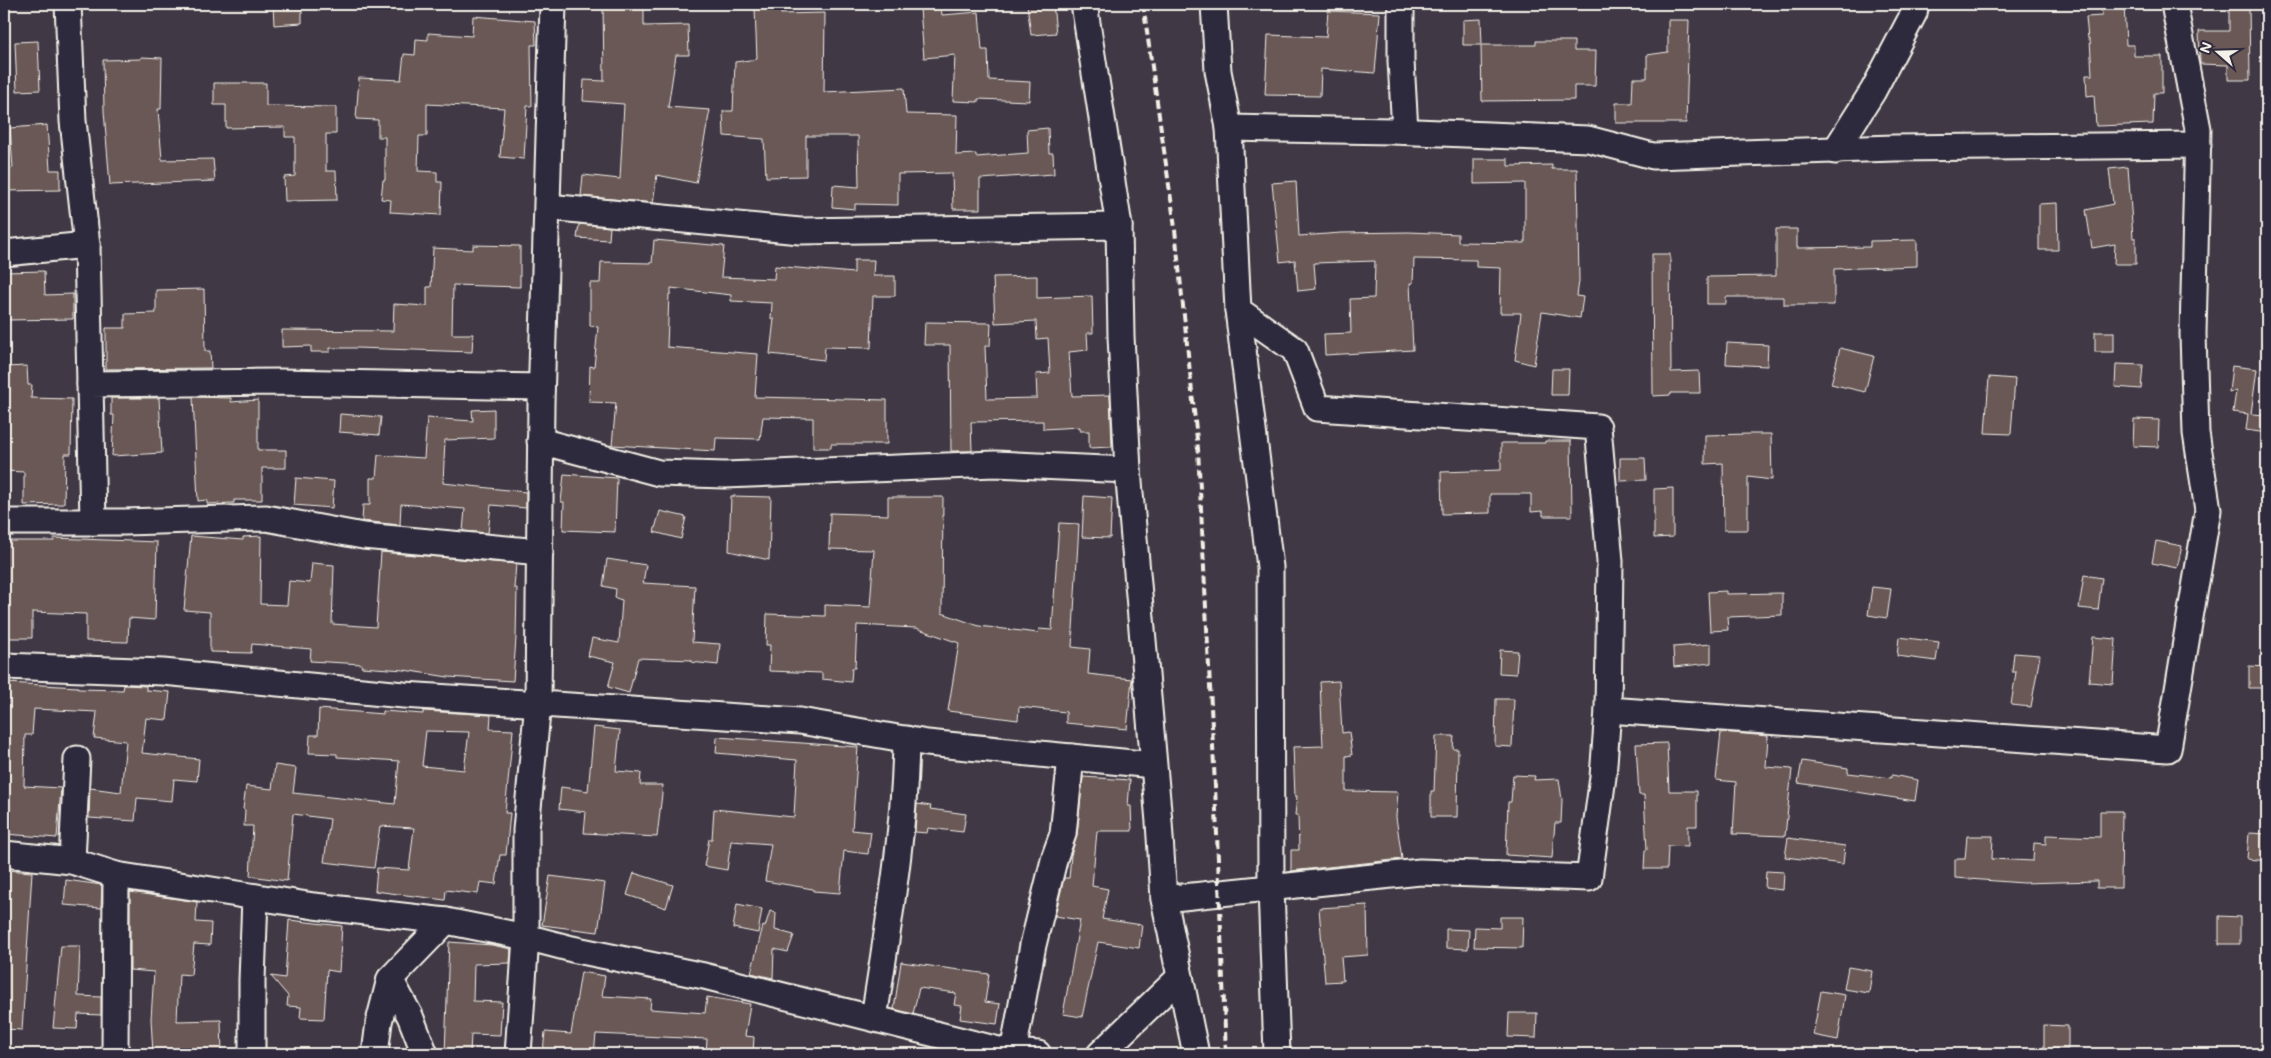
<svg xmlns="http://www.w3.org/2000/svg" width="2271" height="1058" viewBox="0 0 2271 1058" font-family="Mali,sans-serif">
	<style>
		.building { fill: #695857; stroke: #f4f1e8; fill-rule: evenodd }
		.lines { fill: none; stroke-linecap: round; stroke-linejoin: round }
		.minor-casing { stroke: #f4f1e8; stroke-width: 29 }
		.minor { stroke: #2f2a3d; stroke-width: 25 }
		.rail { stroke: #f4f1e8; stroke-width: 4; stroke-dasharray: 8 4; stroke-linecap: butt }
	</style>
	<rect width="100%" height="100%" fill="#403845"/>
	<filter id="ink" filterUnits="userSpaceOnUse"><feTurbulence type="fractalNoise" baseFrequency=".02" numOctaves="2"/><feDisplacementMap in="SourceGraphic" scale="10" xChannelSelector="R" yChannelSelector="G"/><feConvolveMatrix kernelMatrix="1 2 1 2 8 2 1 2 1" color-interpolation-filters="sRGB"/></filter>
	<g filter="url(#ink)">
		<!-- building -->
		<g class="building">
			<polygon points="302,4 302,23 274,25 273,5"/>
			<polygon points="603,4 644,4 644,26 688,25 689,55 676,55 668,107 710,110 696,183 657,175 653,203 581,196 583,175 620,179 624,104 583,101 584,80 604,81"/>
			<polygon points="1027,4 1053,4 1056,33 1031,35"/>
			<polygon points="2101,4 2124,4 2126,45 2134,45 2134,56 2162,56 2162,93 2154,93 2153,124 2096,126 2094,95 2087,96 2086,75 2092,75 2090,39 2088,39 2086,17 2102,16"/>
			<polygon points="2229,4 2249,4 2250,80 2228,80 2228,65 2200,64 2199,31 2229,31"/>
			<polygon points="941,6 942,15 979,12 982,50 988,50 989,80 1030,82 1029,101 978,99 978,102 953,101 955,55 924,58 920,9"/>
			<polygon points="755,9 781,9 781,14 825,13 824,92 904,88 906,114 957,115 956,155 976,154 976,157 1028,153 1027,130 1048,128 1049,153 1053,153 1054,174 980,179 980,209 953,209 952,173 898,174 898,205 855,204 855,209 832,207 833,185 859,187 858,136 806,136 806,176 766,177 764,139 724,136 723,111 733,111 735,62 757,59"/>
			<polygon points="1328,11 1380,13 1375,73 1321,69 1320,96 1265,95 1268,35 1326,37"/>
			<polygon points="473,16 535,21 536,45 531,45 532,106 527,106 524,159 500,157 504,108 427,104 427,136 419,136 418,171 437,172 437,182 442,182 441,215 390,212 391,200 381,199 383,180 385,180 385,137 378,137 378,120 356,119 359,78 401,80 404,54 415,55 416,39 428,40 428,33 472,36"/>
			<polygon points="1481,19 1482,45 1536,45 1536,41 1574,41 1574,51 1596,51 1595,86 1574,86 1574,100 1482,101 1481,45 1463,45 1463,20"/>
			<polygon points="1668,20 1689,20 1686,123 1616,123 1616,103 1632,103 1633,78 1647,78 1647,55 1668,52"/>
			<polygon points="38,41 40,90 17,91 15,42"/>
			<polygon points="141,57 162,58 161,109 158,109 162,160 213,159 215,181 110,185 104,111 103,60 141,59"/>
			<polygon points="214,83 266,83 266,106 336,107 336,134 326,134 326,171 336,171 337,200 285,201 284,177 295,176 295,137 285,137 285,127 226,128 226,105 214,105"/>
			<polygon points="47,125 50,170 60,170 60,190 4,191 4,169 13,168 10,128"/>
			<polygon points="1474,159 1508,159 1508,166 1552,165 1552,169 1577,169 1579,281 1577,296 1583,297 1580,318 1542,312 1534,365 1515,360 1521,313 1500,313 1501,268 1476,267 1476,260 1414,259 1413,283 1410,283 1413,350 1325,355 1324,334 1351,333 1350,299 1374,298 1375,261 1314,263 1316,289 1298,291 1295,260 1280,262 1272,183 1296,181 1299,236 1341,233 1408,232 1458,234 1458,242 1525,243 1525,183 1474,184"/>
			<polygon points="2128,167 2133,238 2136,238 2136,264 2114,264 2115,244 2092,248 2086,210 2113,204 2109,169"/>
			<polygon points="2057,203 2058,250 2039,250 2039,204"/>
			<polygon points="579,224 610,227 609,240 577,238"/>
			<polygon points="1776,229 1797,229 1797,248 1870,247 1870,241 1917,240 1917,266 1834,269 1834,305 1784,305 1784,297 1726,297 1726,304 1707,304 1707,277 1776,276"/>
			<polygon points="654,240 724,246 721,277 774,279 775,266 854,273 854,260 874,260 873,276 895,276 895,296 873,296 871,348 825,347 824,360 770,354 774,319 771,319 772,303 731,301 731,295 671,288 671,294 669,294 667,347 758,354 755,397 887,400 887,444 831,444 831,448 813,448 813,418 763,417 760,439 716,438 715,451 612,445 616,403 589,402 590,366 594,367 598,327 590,326 590,283 600,283 601,262 652,263"/>
			<polygon points="473,245 520,246 520,287 453,285 452,334 473,334 472,352 356,348 330,348 330,352 311,352 311,346 282,347 282,330 393,331 394,304 427,306 427,287 431,287 433,248 473,250"/>
			<polygon points="1652,254 1670,254 1671,372 1699,371 1700,393 1671,393 1671,395 1653,396"/>
			<polygon points="44,271 45,295 73,294 73,319 4,320 4,272"/>
			<polygon points="1037,276 1037,298 1092,296 1093,333 1087,333 1088,350 1069,352 1072,396 1110,395 1112,447 1089,448 1089,431 1080,431 1080,427 1043,429 1043,421 971,422 972,451 951,451 950,345 924,345 925,322 991,323 990,346 985,346 987,399 1037,398 1036,374 1050,373 1048,338 1037,339 1036,321 995,323 993,277"/>
			<polygon points="204,289 205,351 210,351 211,368 106,369 106,328 125,328 125,314 156,313 156,290"/>
			<rect x="2095" y="332" width="19" height="20"/>
			<polygon points="1727,343 1768,345 1767,366 1726,364"/>
			<polygon points="1840,348 1874,356 1865,392 1831,384"/>
			<polygon points="2116,364 2143,365 2141,389 2115,387"/>
			<polygon points="27,366 28,385 32,385 31,398 72,399 71,454 65,454 64,504 24,505 24,472 5,471 6,367"/>
			<polygon points="2232,366 2257,369 2251,414 2267,415 2267,433 2246,430 2248,414 2233,412 2236,391 2229,392"/>
			<polygon points="1552,369 1569,369 1568,395 1551,395"/>
			<polygon points="1989,377 2015,379 2011,434 1985,433"/>
			<polygon points="193,397 231,398 231,402 258,400 258,450 286,450 286,468 262,468 262,500 234,500 234,503 207,504 207,500 198,501"/>
			<polygon points="111,398 159,398 162,453 112,456 114,415 111,415"/>
			<polygon points="494,409 494,438 445,440 443,483 526,492 526,508 491,505 488,533 463,531 465,509 401,504 400,525 362,521 363,505 370,505 370,478 376,478 378,455 424,458 427,418 473,421 472,410"/>
			<polygon points="340,414 381,417 379,435 339,432"/>
			<polygon points="2134,419 2159,420 2158,447 2133,446"/>
			<polygon points="1750,434 1771,434 1772,480 1748,477 1748,530 1724,530 1723,463 1705,464 1705,435"/>
			<polygon points="1545,441 1571,441 1572,516 1543,516 1543,511 1531,512 1531,494 1490,494 1490,513 1442,514 1441,472 1501,470 1501,443 1545,443"/>
			<polygon points="1620,458 1645,458 1646,480 1620,481"/>
			<polygon points="564,474 617,478 615,532 563,530 564,502 561,502"/>
			<polygon points="296,478 334,481 332,508 294,505"/>
			<polygon points="1673,488 1673,537 1654,538 1654,489"/>
			<polygon points="731,496 771,497 769,560 729,551"/>
			<polygon points="1084,496 1112,498 1110,538 1082,537"/>
			<polygon points="888,497 943,497 942,613 979,626 1038,633 1039,629 1052,630 1059,523 1079,524 1072,647 1090,649 1088,674 1132,679 1127,729 1066,723 1066,712 1019,707 1018,720 948,711 959,643 916,628 857,625 855,668 852,668 851,682 822,679 822,673 769,671 770,645 766,645 767,614 825,616 825,605 870,607 874,550 829,549 830,513 888,515"/>
			<polygon points="660,511 686,517 681,539 654,532"/>
			<polygon points="191,536 243,540 243,537 261,536 260,604 287,605 289,581 310,583 312,563 334,565 332,624 376,627 381,552 516,564 514,588 517,588 516,638 513,681 448,677 404,670 361,667 362,664 310,661 311,649 252,644 251,653 210,652 210,612 184,610"/>
			<polygon points="54,538 157,542 155,620 129,618 128,642 86,641 86,614 32,612 32,638 4,638 4,541 54,541"/>
			<polygon points="2156,541 2182,546 2177,568 2152,563"/>
			<polygon points="607,559 646,565 643,583 695,586 692,642 720,644 718,665 691,662 692,660 638,658 629,693 608,687 615,662 588,656 592,638 619,643 622,600 615,598 616,589 603,586"/>
			<polygon points="2084,575 2102,578 2098,610 2079,608"/>
			<polygon points="1872,587 1891,589 1887,618 1868,615"/>
			<polygon points="1726,591 1726,594 1782,593 1782,615 1727,617 1728,630 1710,631 1708,592"/>
			<polygon points="1899,637 1939,642 1936,661 1897,656"/>
			<polygon points="2093,637 2116,639 2113,684 2089,682"/>
			<polygon points="1711,644 1711,663 1674,667 1673,647"/>
			<polygon points="1500,650 1518,651 1516,674 1499,673"/>
			<polygon points="2014,653 2040,655 2031,707 2011,705 2016,672 2012,672"/>
			<polygon points="2249,666 2267,667 2267,688 2249,688"/>
			<polygon points="1339,681 1342,733 1349,732 1352,755 1346,756 1346,791 1398,792 1396,817 1402,859 1291,871 1291,850 1299,850 1298,815 1295,815 1297,796 1295,796 1293,747 1323,746 1320,682"/>
			<polygon points="6,683 78,687 78,689 123,690 124,685 146,686 146,690 170,692 167,720 146,718 142,753 199,759 197,781 174,779 172,801 137,798 135,821 89,818 90,788 121,792 126,741 94,738 97,712 34,709 32,735 25,735 24,786 61,788 57,838 5,834 4,760 8,701 5,701"/>
			<polygon points="1496,699 1514,699 1512,747 1495,746"/>
			<path d="M319,709L383,714V711L423,714V711L491,715L490,729L513,730L505,813H510L506,855H500L496,884L480,882L478,894L446,890L445,900L375,891L377,868L409,870L414,828L380,826L374,868L324,862L330,819L293,814L287,881L250,876L253,826H244L245,810L243,809L246,786L272,789L275,765L296,768L293,793L395,804L399,761L337,757V754L309,753L310,735H318ZM426,731L469,732L464,770L422,766Z"/>
			<polygon points="594,727 620,730 616,771 641,773 640,785 663,785 657,837 584,833 586,812 559,809 561,787 588,791"/>
			<polygon points="1721,732 1768,736 1766,767 1792,769 1785,836 1733,834 1736,782 1716,780"/>
			<polygon points="1436,736 1454,736 1453,749 1458,749 1457,817 1431,817 1431,791 1434,791"/>
			<polygon points="717,737 858,747 852,830 871,832 868,854 844,851 840,893 813,891 813,889 765,881 771,844 731,841 727,870 704,866 709,839 712,839 714,809 794,817 797,760 716,753"/>
			<polygon points="1667,743 1669,791 1697,791 1697,826 1688,826 1688,847 1668,846 1667,869 1644,869 1645,850 1647,850 1644,795 1639,795 1636,744"/>
			<polygon points="1802,761 1848,768 1848,773 1891,778 1892,775 1918,780 1915,801 1798,783"/>
			<polygon points="1513,775 1535,776 1534,780 1559,779 1562,800 1561,823 1555,823 1552,858 1506,855 1508,802 1511,802"/>
			<polygon points="1083,777 1130,780 1128,806 1131,806 1132,831 1097,831 1092,886 1108,889 1102,919 1142,925 1139,948 1098,942 1082,1017 1063,1014 1080,920 1055,916 1064,878 1069,878 1071,855 1077,835"/>
			<polygon points="917,804 931,806 930,809 966,814 963,832 928,828 927,833 915,832"/>
			<polygon points="2100,811 2122,811 2121,888 2097,888 2097,881 2023,883 1955,878 1955,859 1965,859 1967,836 1993,836 1992,859 2033,861 2034,843 2046,844 2046,835 2100,837"/>
			<polygon points="2249,833 2267,834 2267,861 2247,859"/>
			<polygon points="1788,838 1845,846 1843,864 1785,857"/>
			<polygon points="6,870 32,872 22,1030 4,1029 4,905"/>
			<polygon points="1766,871 1784,872 1783,890 1765,888"/>
			<polygon points="634,873 673,885 666,908 627,895"/>
			<polygon points="550,876 605,883 598,932 542,925"/>
			<polygon points="66,880 102,885 101,908 64,905"/>
			<polygon points="130,892 197,902 196,922 211,923 210,945 194,944 191,975 179,974 177,1021 221,1020 222,1054 153,1054 151,1019 154,972 130,970"/>
			<polygon points="737,904 762,909 758,933 733,928"/>
			<polygon points="1367,905 1368,955 1341,957 1343,981 1325,982 1319,908"/>
			<polygon points="770,911 776,913 775,930 794,935 788,952 774,949 773,978 751,973 763,926 765,927"/>
			<polygon points="2219,916 2240,917 2240,944 2219,944"/>
			<polygon points="1500,917 1523,917 1522,948 1474,947 1475,927 1500,928"/>
			<polygon points="289,920 342,926 339,972 327,970 324,1019 300,1018 301,1007 287,1006 288,996 271,976 285,978"/>
			<polygon points="1446,929 1469,930 1468,949 1446,948"/>
			<polygon points="449,942 492,945 511,949 510,963 474,964 473,1001 502,1002 500,1035 471,1034 470,1054 445,1054"/>
			<polygon points="61,946 80,946 78,996 101,997 101,1015 78,1014 77,1029 53,1028"/>
			<polygon points="901,962 989,974 985,1002 1000,1004 997,1024 960,1019 962,1006 954,1005 956,993 919,988 913,1014 894,1009"/>
			<polygon points="1848,967 1872,971 1869,993 1844,989"/>
			<polygon points="581,972 605,976 602,996 651,999 650,1009 705,1013 707,997 750,1004 745,1036 754,1037 753,1054 706,1054 707,1039 596,1034 594,1054 550,1054 543,1052 545,1032 571,1034"/>
			<polygon points="1821,991 1845,995 1838,1040 1813,1035"/>
			<polygon points="1509,1013 1537,1013 1536,1038 1508,1037"/>
			<polygon points="2044,1025 2068,1026 2068,1049 2044,1049"/>
		</g>
		<g class="lines">
			<!-- minor casing -->
			<g class="minor-casing">
				<g id="minor">
					<polyline points="68,4 73,121 87,245 90,384"/>
					<polyline points="1084,4 1119,226 1121,336 1128,470 1159,822 1164,899 1196,1054"/>
					<polyline points="1401,4 1401,61 1405,131"/>
					<polyline points="1229,128 1392,131 1588,139 1653,156 1894,148 2198,145"/>
					<polyline points="1835,151 1873,91 1914,13 1916,4"/>
					<polyline points="548,207 800,231 1119,226"/>
					<polyline points="4,253 87,245"/>
					<polyline points="1238,310 1270,567 1271,888 1277,1054"/>
					<polyline points="540,441 659,473 725,475 995,464 1128,470"/>
					<polyline points="4,522 124,522 266,518 363,536 540,552"/>
					<polyline points="93,522 90,384 280,382 541,387"/>
					<polyline points="4,666 163,672 404,695 800,721 927,743 1153,765"/>
					<polyline points="1608,710 2168,749 2208,510 2196,433 2193,334 2198,129 2174,4"/>
					<polyline points="4,854 72,861 116,875 314,906 446,921 526,937 572,949 704,976 1003,1051 1038,1054"/>
					<polyline points="72,861 77,759"/>
					<polyline points="1164,899 1420,872 1589,878 1603,777 1608,710 1609,640 1610,561 1598,427 1317,408 1295,350 1238,310 1229,128 1218,71 1214,4"/>
					<polyline points="390,979 410,1016 425,1054"/>
					<path d="M874,1018C888,926 905,833 906,739"/>
					<polyline points="1013,1052 1033,945 1055,856 1063,834 1071,757"/>
					<polyline points="115,1054 116,875"/>
					<polyline points="252,1054 252,980 255,897"/>
					<polyline points="375,1054 379,1022 390,979 446,921"/>
					<polyline points="518,1054 526,937 526,830 538,702 541,403 553,4"/>
					<polyline points="1100,1054 1180,977"/>
				</g>
			</g>
			<!-- minor -->
			<use href="#minor" class="minor"/>
			<!-- rail -->
			<polyline class="rail" points="1143,4 1174,220 1198,449 1215,786 1226,1054"/>
		</g>
	</g>
	<!-- margin -->
	<rect width="2271" height="1058" fill="none" stroke="#2f2a3d" stroke-width="20"/>
	<rect x="10" y="10" width="2251" height="1038" fill="none" stroke="#f4f1e8" stroke-width="2" filter="url(#ink)"/>
	<!-- north arrow -->
	<g transform="translate(2218 52) rotate(290)" stroke="#2f2a3d" stroke-width="4" paint-order="stroke">
	<path d="M0-4L9 19L0 12L-9 19Z" fill="#f4f1e8"/>
	<text y="-8" font-size="14" font-weight="bold" text-anchor="middle" fill="#f4f1e8">N</text>
	</g>
</svg>
